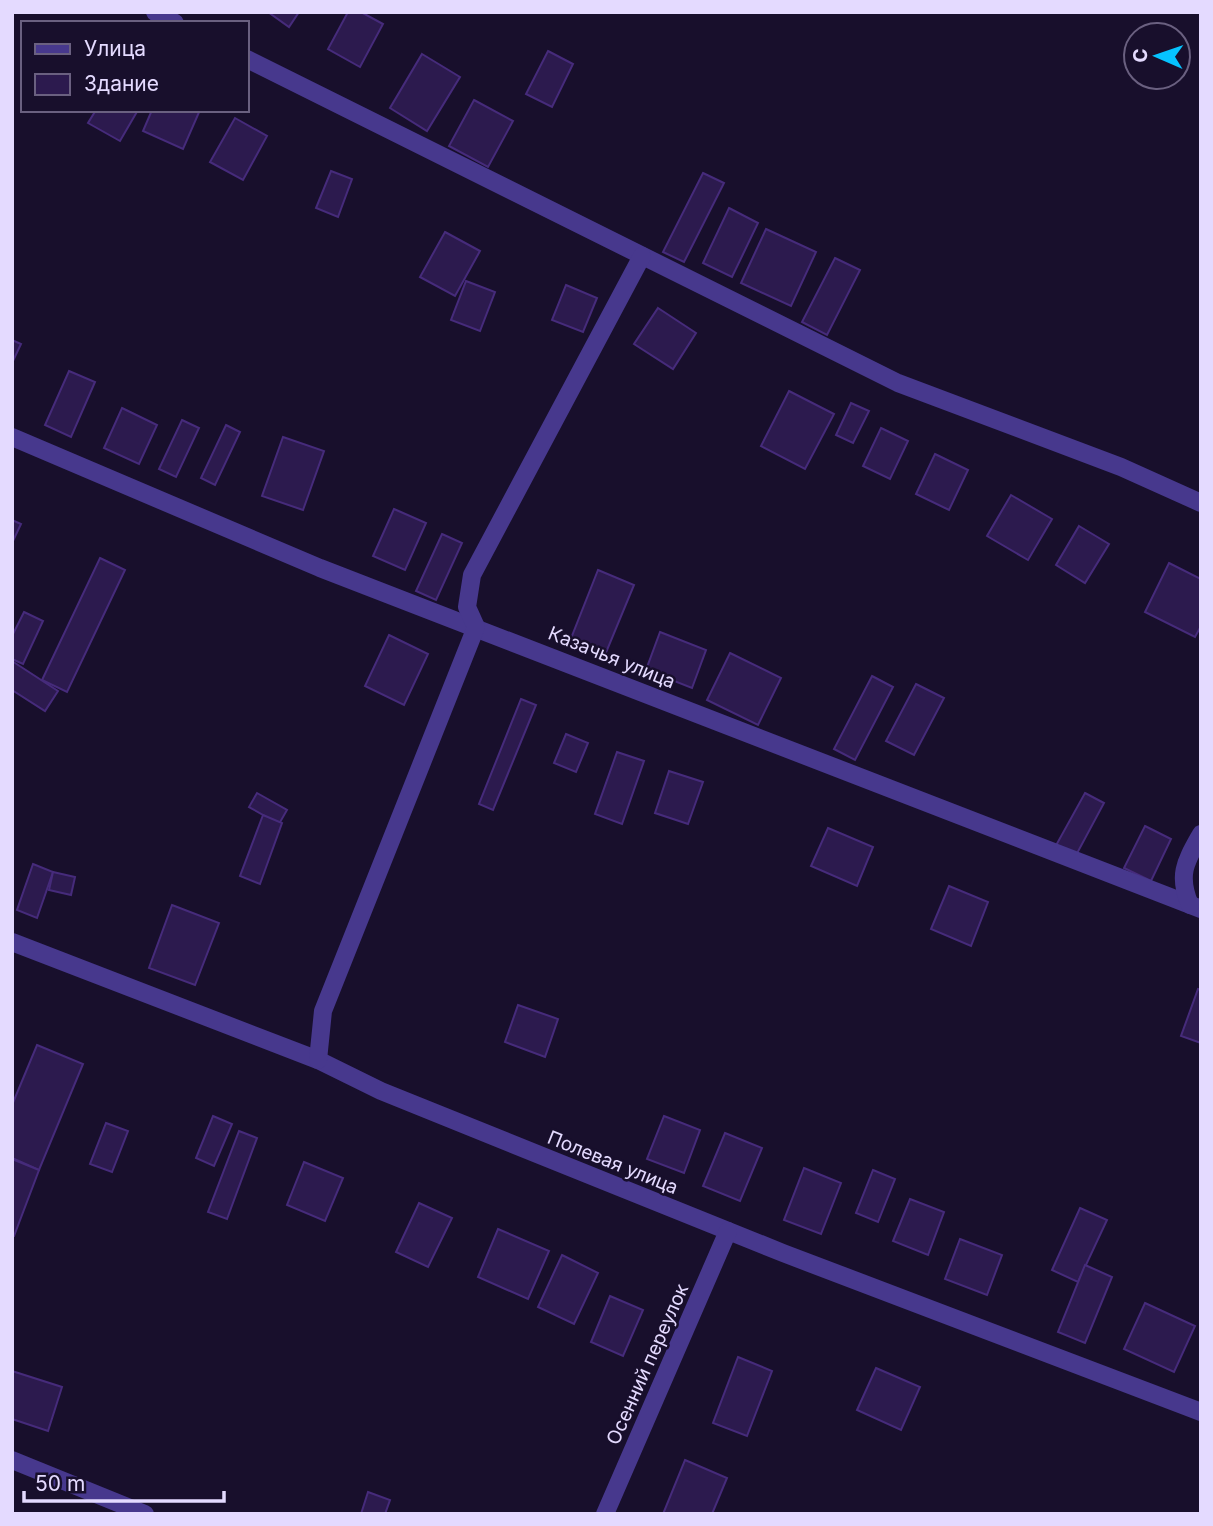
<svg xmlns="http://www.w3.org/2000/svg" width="1213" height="1526" viewBox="0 0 1213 1526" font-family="Inter,sans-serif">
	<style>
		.building { fill: #2c1a4e; stroke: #462b7b; stroke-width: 2 }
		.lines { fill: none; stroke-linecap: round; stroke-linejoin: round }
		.street { stroke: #47388d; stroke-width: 18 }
		.labels { text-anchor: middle; stroke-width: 5; stroke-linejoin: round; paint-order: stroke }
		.street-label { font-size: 19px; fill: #e4daff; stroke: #180f2c }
	</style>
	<rect width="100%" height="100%" fill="#180f2c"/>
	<!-- building -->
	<g class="building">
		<polygon points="268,12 299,12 289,27"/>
		<polygon points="348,12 361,12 383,24 360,67 328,49"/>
		<polygon points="548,51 573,64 552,107 526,94"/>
		<polygon points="422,54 460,77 427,131 390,108"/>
		<polygon points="474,100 513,121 488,167 449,146"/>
		<polygon points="96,110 138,110 120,141 88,123"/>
		<polygon points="152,110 200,110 183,149 143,131"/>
		<polygon points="235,118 267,136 243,180 210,162"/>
		<polygon points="331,171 352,179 338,217 316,208"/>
		<polygon points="703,173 724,183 684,262 663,252"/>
		<polygon points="729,208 758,223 732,277 703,263"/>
		<polygon points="766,229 816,252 791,306 741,283"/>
		<polygon points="445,232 480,251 455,296 420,277"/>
		<polygon points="835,258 860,270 827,335 802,322"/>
		<polygon points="466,281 495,292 480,331 451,320"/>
		<polygon points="566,285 597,298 583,332 552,320"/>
		<polygon points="658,308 696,333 673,369 634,344"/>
		<polygon points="12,340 21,344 12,363"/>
		<polygon points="69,371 95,382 71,437 45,425"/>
		<polygon points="789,391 834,414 805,469 761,446"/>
		<polygon points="851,403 869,411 853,443 836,435"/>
		<polygon points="122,408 157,425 139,464 104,448"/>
		<polygon points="182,420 199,428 176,477 159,469"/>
		<polygon points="226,425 240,432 215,485 201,478"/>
		<polygon points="881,428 908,441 890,479 863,466"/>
		<polygon points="283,437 324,451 303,510 262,496"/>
		<polygon points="935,454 968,470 949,510 916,494"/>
		<polygon points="1011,495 1052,519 1028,560 987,536"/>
		<polygon points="394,509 426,523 405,570 373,556"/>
		<polygon points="12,520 21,524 12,543"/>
		<polygon points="1079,526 1109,544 1085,583 1056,565"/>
		<polygon points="442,534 462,543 436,600 416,591"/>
		<polygon points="100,558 125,570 67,692 42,680"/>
		<polygon points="1169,563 1201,579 1201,626 1195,637 1145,612"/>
		<polygon points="598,570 634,585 605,655 570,641"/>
		<polygon points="24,612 43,621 23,664 12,659 12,636"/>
		<polygon points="660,632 706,650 692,688 646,670"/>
		<polygon points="389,635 428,654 404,705 365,686"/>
		<polygon points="730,653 781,678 758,725 707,700"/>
		<polygon points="12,661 58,691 45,711 12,690"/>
		<polygon points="872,676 893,687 855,760 834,749"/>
		<polygon points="916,684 944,698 914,755 886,741"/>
		<polygon points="521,699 536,705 493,810 479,804"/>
		<polygon points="566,734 588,743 576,772 554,763"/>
		<polygon points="617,752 644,761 622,824 595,814"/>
		<polygon points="669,771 703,782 688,824 655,813"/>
		<polygon points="257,793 287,810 279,824 249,807"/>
		<polygon points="1085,793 1104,803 1074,859 1054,849"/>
		<polygon points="263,815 282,823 260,884 240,876"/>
		<polygon points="1145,826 1171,839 1151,881 1124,868"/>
		<polygon points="828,828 873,847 857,886 811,866"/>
		<polygon points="33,864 53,872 37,918 17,910"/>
		<polygon points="53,872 75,877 71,895 49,890"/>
		<polygon points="949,886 988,902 971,946 931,929"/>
		<polygon points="172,905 219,923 195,985 149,968"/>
		<polygon points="1198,989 1201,990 1201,1043 1181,1036"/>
		<polygon points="518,1005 558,1019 545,1057 505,1042"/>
		<polygon points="37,1045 83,1064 39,1170 12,1158 12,1105"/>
		<polygon points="213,1116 232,1124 214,1166 196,1158"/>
		<polygon points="664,1116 700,1130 684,1173 647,1159"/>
		<polygon points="106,1123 128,1131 112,1172 90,1164"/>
		<polygon points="239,1131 257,1138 227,1219 208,1212"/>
		<polygon points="725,1133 762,1148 740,1201 703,1186"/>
		<polygon points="12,1159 39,1170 14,1236 12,1236"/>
		<polygon points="304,1162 343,1178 325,1221 287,1205"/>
		<polygon points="804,1168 841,1183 821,1234 784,1220"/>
		<polygon points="873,1170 895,1179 878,1222 856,1213"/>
		<polygon points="910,1199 944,1212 928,1255 893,1241"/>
		<polygon points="419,1203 452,1218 428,1267 396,1252"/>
		<polygon points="1080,1208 1107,1220 1078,1282 1052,1270"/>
		<polygon points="498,1229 549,1251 528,1299 478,1277"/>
		<polygon points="960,1239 1002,1255 987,1295 945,1279"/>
		<polygon points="562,1255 598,1273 574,1324 538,1307"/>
		<polygon points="1085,1265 1112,1277 1085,1343 1058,1332"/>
		<polygon points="610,1296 643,1310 623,1356 591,1342"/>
		<polygon points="1145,1303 1195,1326 1174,1372 1124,1349"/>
		<polygon points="738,1357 772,1371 747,1436 713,1423"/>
		<polygon points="876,1368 920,1387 901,1430 857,1410"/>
		<polygon points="12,1371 62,1387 48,1431 12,1419"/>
		<polygon points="685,1460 727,1478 712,1514 663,1514"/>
		<polygon points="368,1492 390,1500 385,1514 361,1514"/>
	</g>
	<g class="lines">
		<!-- street -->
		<g class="street">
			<polyline points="155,12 175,23"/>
			<polyline points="247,59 898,383 1121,467 1201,503"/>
			<polyline points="12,437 320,568 1201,909"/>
			<path d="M1190,905C1177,874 1186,861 1201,834"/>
			<polyline points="12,942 318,1060 381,1091 783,1253 1201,1412"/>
			<polyline points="318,1060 323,1011 476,627 467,607 472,575 642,256"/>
			<polyline points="12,1460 145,1514"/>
			<polyline points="605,1514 728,1231"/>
		</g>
	</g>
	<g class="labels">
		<!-- street labels -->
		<g class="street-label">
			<text transform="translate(612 657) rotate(22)" y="7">Казачья улица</text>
			<text transform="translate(613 1162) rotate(22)" y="7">Полевая улица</text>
			<text transform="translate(647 1364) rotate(-66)" y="7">Осенний переулок</text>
		</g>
	</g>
	<!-- border -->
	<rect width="1213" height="1526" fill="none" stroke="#e4daff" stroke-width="28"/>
	<!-- legend -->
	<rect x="21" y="21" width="228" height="91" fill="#180f2c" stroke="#6a6080" stroke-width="2"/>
	<rect x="35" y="44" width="35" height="10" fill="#47388d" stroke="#6a6080" stroke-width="2"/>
	<text x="84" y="56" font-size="21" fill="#e4daff">Улица</text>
	<rect x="35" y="74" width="35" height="21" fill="#2c1a4e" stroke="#6a6080" stroke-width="2"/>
	<text x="84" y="91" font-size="21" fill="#e4daff">Здание</text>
	<!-- north arrow -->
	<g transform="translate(1157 56) rotate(272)"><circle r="33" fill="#180f2c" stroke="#6a6080" stroke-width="2"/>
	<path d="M0-5L12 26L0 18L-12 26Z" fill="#06c3ff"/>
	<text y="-10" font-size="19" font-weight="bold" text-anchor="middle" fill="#e4daff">С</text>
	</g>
	<!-- scale -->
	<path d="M24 1491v10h200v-10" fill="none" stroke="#e4daff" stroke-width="3.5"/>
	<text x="35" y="1491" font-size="21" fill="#e4daff" stroke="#180f2c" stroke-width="5" paint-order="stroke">50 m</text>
</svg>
